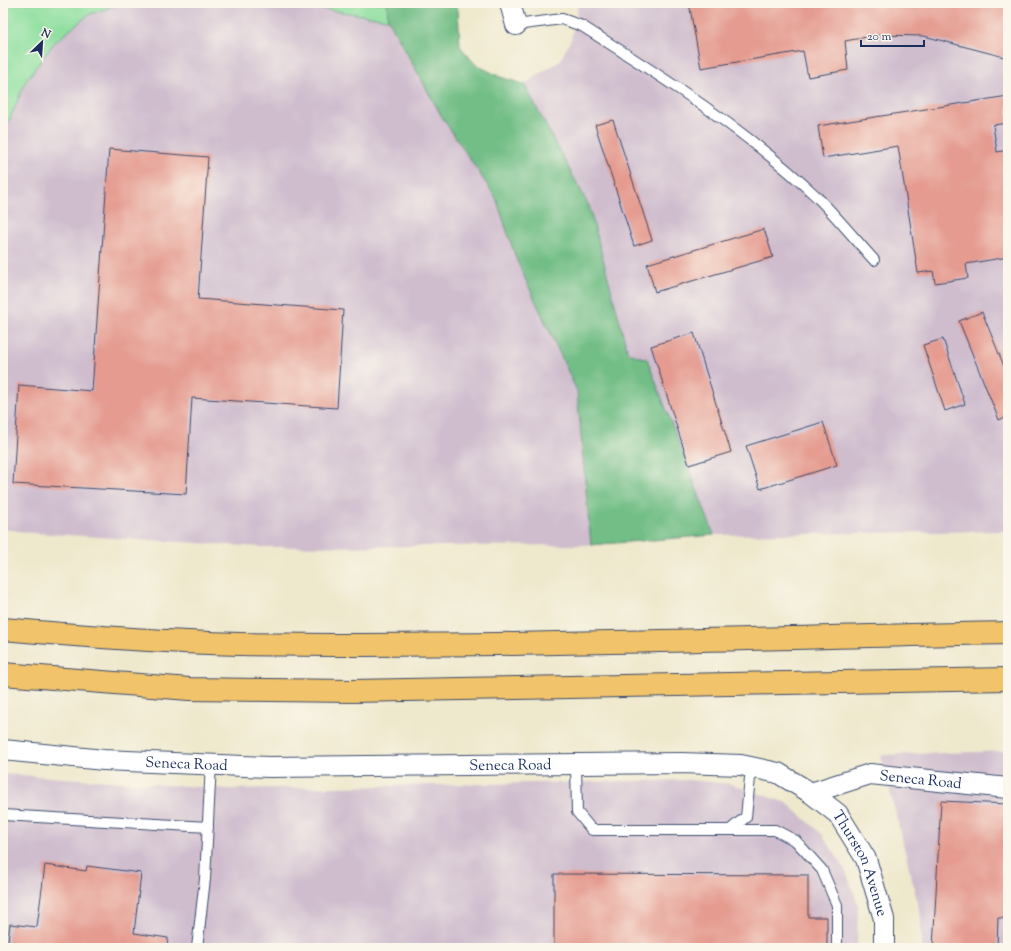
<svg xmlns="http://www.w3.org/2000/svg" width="1011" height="951" viewBox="0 0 1011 951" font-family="'Sorts Mill Goudy',serif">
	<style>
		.industrial { fill: #cfbdce }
		.green { fill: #8edf9f; stroke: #54877e }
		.forest { fill: #72be86; stroke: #467672 }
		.building { fill: #e59b90 }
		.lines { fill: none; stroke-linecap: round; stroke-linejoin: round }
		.service-casing { stroke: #3b4b6e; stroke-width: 12 }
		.minor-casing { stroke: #3b4b6e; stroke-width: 22 }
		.motorway-casing { stroke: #3b4b6e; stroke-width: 24 }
		.service { stroke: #fff; stroke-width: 10 }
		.minor { stroke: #fff; stroke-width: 20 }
		.motorway { stroke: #f1c36a; stroke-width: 22 }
		.labels { text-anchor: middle; stroke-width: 3.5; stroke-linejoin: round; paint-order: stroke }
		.street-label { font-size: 15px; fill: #1b2f5e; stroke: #fbf7ec }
	</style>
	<rect width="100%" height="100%" fill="#fbf7ec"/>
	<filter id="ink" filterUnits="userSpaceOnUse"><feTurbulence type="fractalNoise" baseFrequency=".025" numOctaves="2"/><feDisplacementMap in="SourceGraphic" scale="8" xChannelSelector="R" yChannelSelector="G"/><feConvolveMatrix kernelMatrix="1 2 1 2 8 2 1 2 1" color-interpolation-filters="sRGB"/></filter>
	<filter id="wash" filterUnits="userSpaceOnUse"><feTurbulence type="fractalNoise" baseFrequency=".012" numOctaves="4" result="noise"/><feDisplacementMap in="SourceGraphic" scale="16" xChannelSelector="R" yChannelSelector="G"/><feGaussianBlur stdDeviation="0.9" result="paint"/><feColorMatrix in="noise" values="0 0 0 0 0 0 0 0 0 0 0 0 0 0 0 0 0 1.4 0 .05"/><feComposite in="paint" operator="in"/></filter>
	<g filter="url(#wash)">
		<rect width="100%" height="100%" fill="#eee8cc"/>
		<!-- industrial -->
		<g class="industrial">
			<polygon points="121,3 286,3 388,19 442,117 496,198 517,261 577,391 591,545 262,547 34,533 3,529 3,135 26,81 54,43 88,15"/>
			<polygon points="579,3 1008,3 1008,531 714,535 647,359 628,353 589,206 524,84 560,61 571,39"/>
			<polygon points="1008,751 1008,948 921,948 921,916 881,755"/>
			<polygon points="3,774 230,789 689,780 731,784 787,803 822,834 845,869 858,904 857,948 3,948"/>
		</g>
		<!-- green -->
		<g class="green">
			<polygon points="3,3 121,3 88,15 54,43 26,81 3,135"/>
			<polygon points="310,3 387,3 388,19 309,7"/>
		</g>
		<!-- forest -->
		<polygon class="forest" points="387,3 454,3 458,10 460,46 475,64 500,77 524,84 589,206 628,353 647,359 714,535 591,545 577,391 517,261 496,198 442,117 388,19"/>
		<g id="blocks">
			<!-- building -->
			<g class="building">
				<polygon points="689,3 1008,3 1008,58 924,36 878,35 845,41 848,70 808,77 803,51 701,68"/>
				<polygon points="1008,96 1008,123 993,125 997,152 1008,150 1008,257 966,264 968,278 935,283 933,271 918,273 898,146 823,158 818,126"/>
				<polygon points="613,120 652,240 634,246 595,125"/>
				<polygon points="109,149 208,157 198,299 343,310 337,408 192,398 186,494 13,484 19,385 92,391"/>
				<polygon points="764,229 773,257 655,292 647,264"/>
				<polygon points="982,312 1008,376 1008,416 999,420 959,321"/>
				<polygon points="694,333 731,452 689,465 651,346"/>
				<polygon points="943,339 965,404 945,411 923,345"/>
				<polygon points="823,422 837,465 760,489 746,446"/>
				<polygon points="941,801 1008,804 1008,918 998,918 997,948 933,948"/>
				<polygon points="45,865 86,871 87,866 141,873 134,933 168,938 167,948 7,948 10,924 37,927"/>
				<polygon points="554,874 808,875 808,917 827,917 827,948 554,948"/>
			</g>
		</g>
	</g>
	<g filter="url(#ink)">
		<use href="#blocks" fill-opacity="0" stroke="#3b4b6e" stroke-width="1"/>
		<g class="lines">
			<!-- service casing -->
			<g class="service-casing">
				<g id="service">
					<path d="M516,25L562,19L582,26C664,78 746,130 817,197C837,217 855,239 874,260"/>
					<polyline points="576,764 577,812 592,830 730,830 746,817 751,768"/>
					<polyline points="3,815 208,827"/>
					<polyline points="730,830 775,830 796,841 822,870 837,905 837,948"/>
					<polyline points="197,948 205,879 211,764"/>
				</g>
			</g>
			<!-- minor casing -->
			<g class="minor-casing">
				<g id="minor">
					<polyline points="510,3 516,25"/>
					<path id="s1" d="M3,750L104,760L269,767L681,763L741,765L778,773L811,793L838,814L866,859L884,919V948"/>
					<path id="s2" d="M811,793L870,774L1008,788"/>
				</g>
			</g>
			<!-- motorway casing -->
			<g class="motorway-casing">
				<g id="motorway">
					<path d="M3,629C81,636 161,642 240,644C496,648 752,638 1008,633"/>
					<polyline points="3,674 189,689 352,691 1008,679"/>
				</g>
			</g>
			<!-- service -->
			<use href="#service" class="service"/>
			<!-- minor -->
			<use href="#minor" class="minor"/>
			<!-- motorway -->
			<use href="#motorway" class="motorway"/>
		</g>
	</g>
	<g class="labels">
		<!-- street labels -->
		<g class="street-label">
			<text dy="5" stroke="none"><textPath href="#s1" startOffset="184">Seneca Road</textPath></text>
			<text dy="5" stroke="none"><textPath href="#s1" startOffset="508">Seneca Road</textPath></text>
			<text dy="5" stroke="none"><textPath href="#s2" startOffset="113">Seneca Road</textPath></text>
			<text dy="5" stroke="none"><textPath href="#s1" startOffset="904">Thurston Avenue</textPath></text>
		</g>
	</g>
	<!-- margin -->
	<rect width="1011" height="951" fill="none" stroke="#fbf7ec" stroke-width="16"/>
	<!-- north arrow -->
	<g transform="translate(42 42) rotate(25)" stroke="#fbf7ec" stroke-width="3" paint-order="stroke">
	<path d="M0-3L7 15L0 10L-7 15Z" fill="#1b2f5e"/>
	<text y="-6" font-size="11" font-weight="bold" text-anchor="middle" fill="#1b2f5e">N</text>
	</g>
	<!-- scale -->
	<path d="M861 40v6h63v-6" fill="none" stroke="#1b2f5e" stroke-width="2"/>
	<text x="867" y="40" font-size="12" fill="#1b2f5e" stroke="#fbf7ec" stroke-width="3" paint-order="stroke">20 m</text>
</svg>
